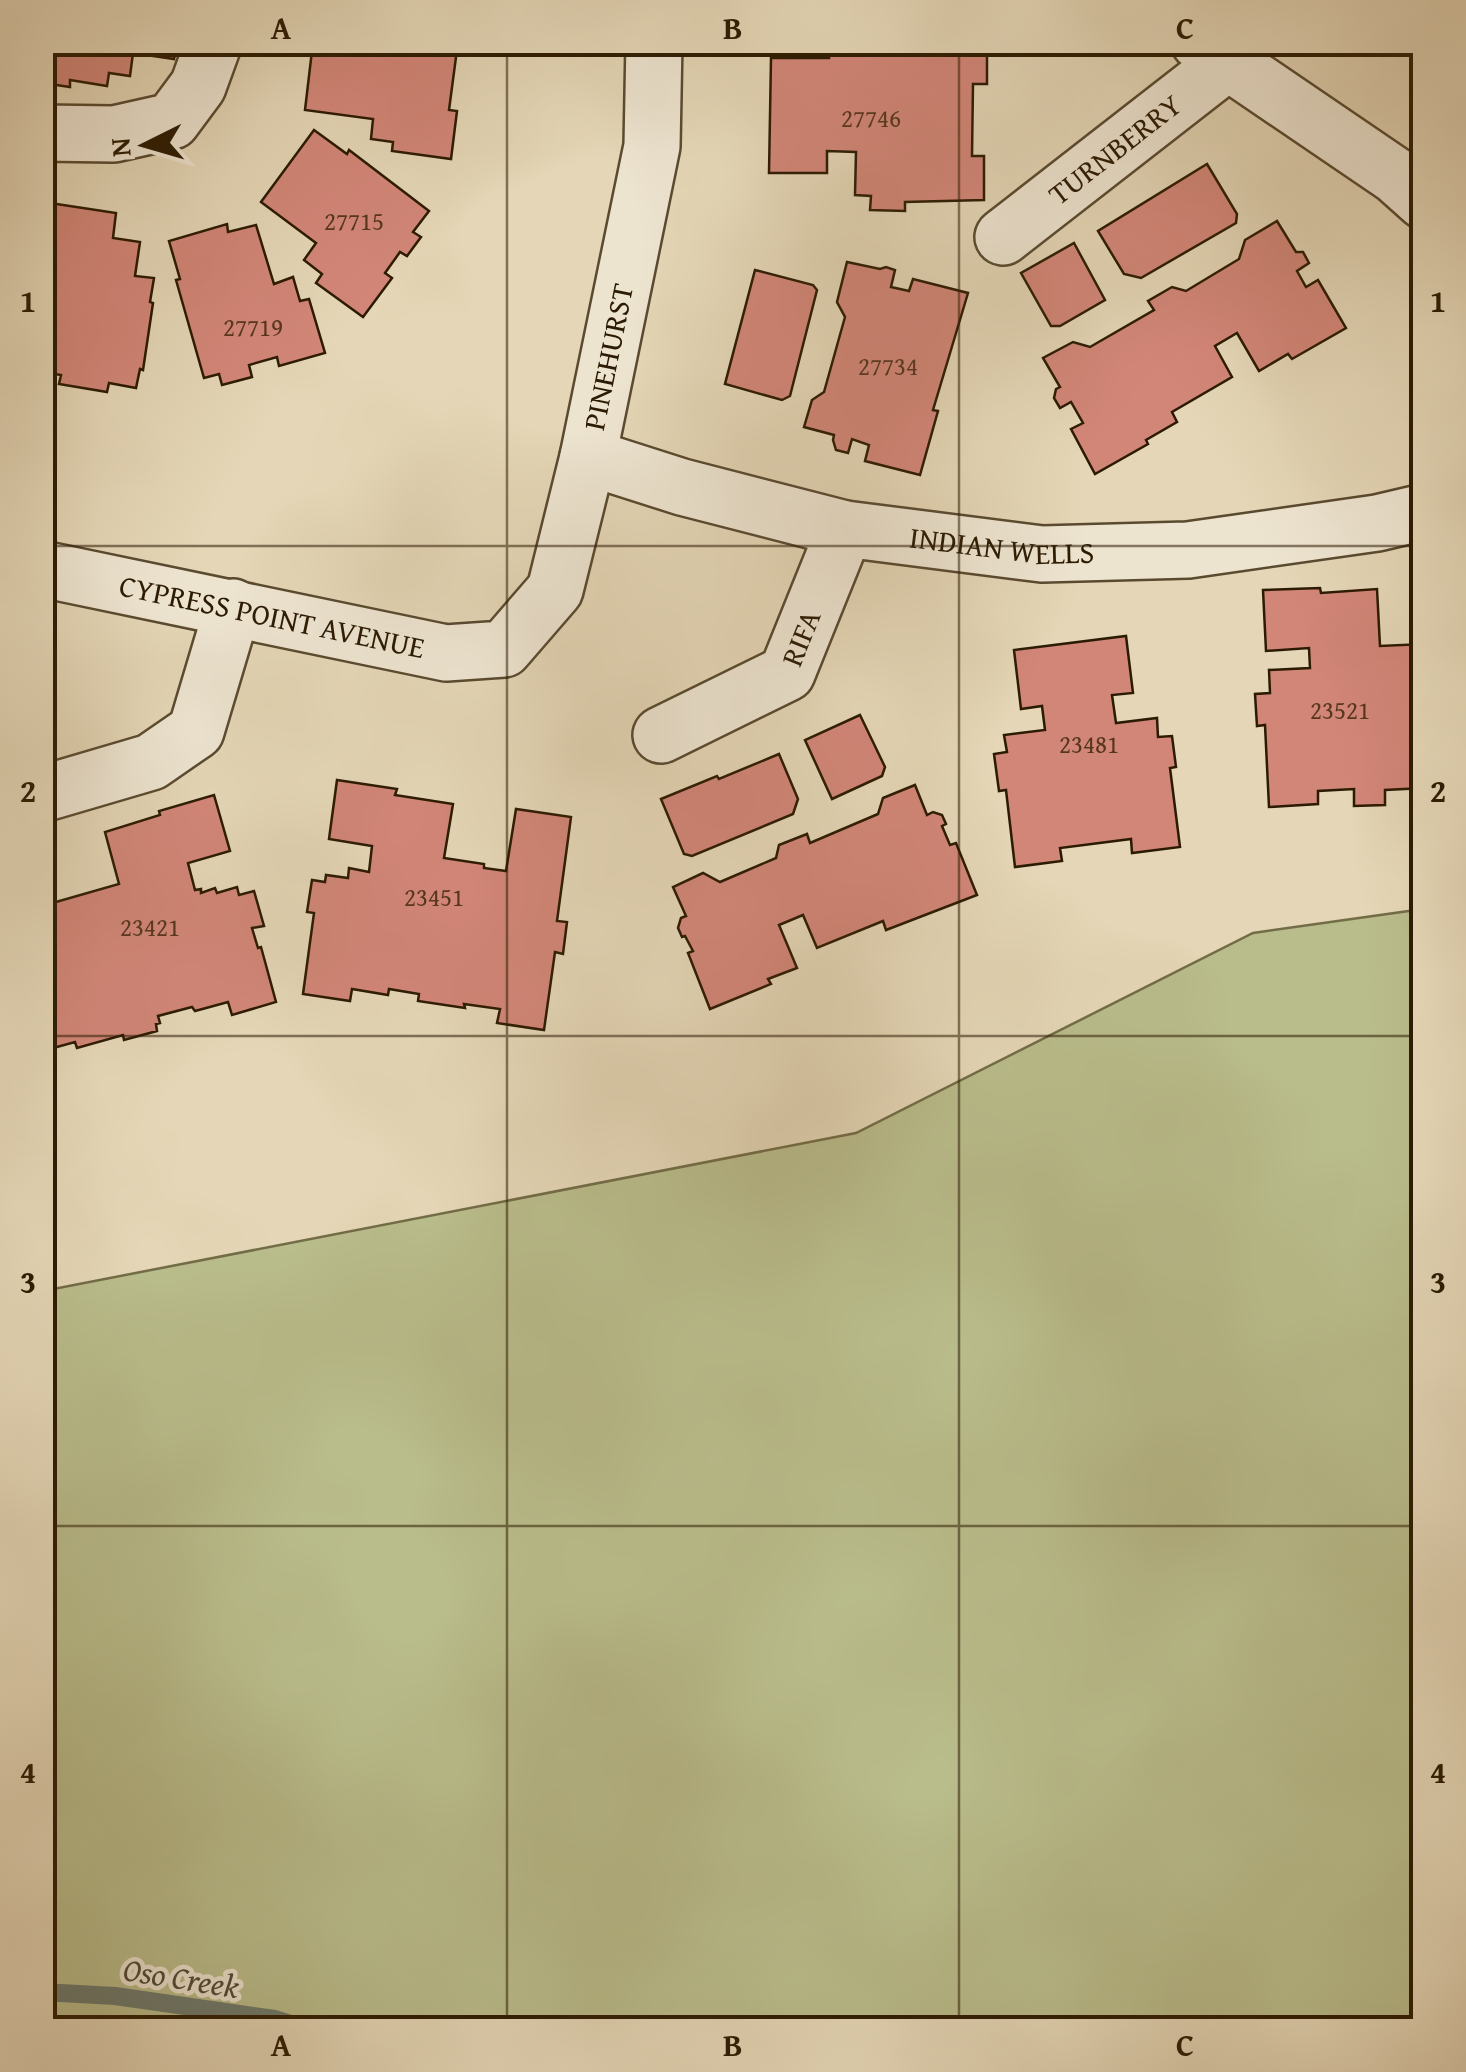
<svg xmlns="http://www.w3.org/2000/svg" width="1466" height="2072" viewBox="0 0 1466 2072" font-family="'Gentium Book Plus',serif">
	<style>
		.green { fill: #b9bc8b; stroke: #726c47; stroke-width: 2.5 }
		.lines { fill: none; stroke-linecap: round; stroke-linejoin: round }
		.stream { stroke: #6c796d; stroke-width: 18 }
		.building { fill: #d28678; stroke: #2c1b03; stroke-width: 2.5 }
		.minor-casing { stroke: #5a4a30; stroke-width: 60 }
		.minor { stroke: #ede4d0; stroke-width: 55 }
		.grid { fill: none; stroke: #2c1b03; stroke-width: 2.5; stroke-opacity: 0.55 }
		.labels { text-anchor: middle; stroke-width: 9; stroke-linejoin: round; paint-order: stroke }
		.number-label { font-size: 25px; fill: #563620 }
		.street-label { font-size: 30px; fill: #2c1b03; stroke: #ede4d0 }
		.water-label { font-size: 32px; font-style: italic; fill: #4c4a38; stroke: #ede4d0 }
		.neatline { fill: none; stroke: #2c1b03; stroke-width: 4 }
		.grid-label { font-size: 32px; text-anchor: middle; font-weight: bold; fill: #2c1b03 }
	</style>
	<rect width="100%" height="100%" fill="#e4d6b6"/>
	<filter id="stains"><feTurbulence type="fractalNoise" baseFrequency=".002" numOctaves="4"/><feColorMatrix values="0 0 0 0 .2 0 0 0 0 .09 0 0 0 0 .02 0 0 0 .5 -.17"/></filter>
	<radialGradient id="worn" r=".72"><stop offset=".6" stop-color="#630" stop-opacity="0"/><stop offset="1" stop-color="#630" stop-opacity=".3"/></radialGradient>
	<!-- green -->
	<polygon class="green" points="1423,909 1423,2029 43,2029 43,1291 856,1133 1253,933"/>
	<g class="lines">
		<!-- stream -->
		<polyline class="stream" points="42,1992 115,1996 275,2019 310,2030"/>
	</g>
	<!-- building -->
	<g class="building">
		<polygon points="42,42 177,42 174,59 133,53 130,76 109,73 107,86 70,80 70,87 42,83"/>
		<polygon points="313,42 458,42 449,110 457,111 451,159 392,151 393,142 371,139 373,119 305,110"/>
		<polygon points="829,42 987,42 987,84 973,84 972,156 984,156 984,200 905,202 905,211 870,210 871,196 855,195 856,152 827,151 827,173 769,173 771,58 829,58"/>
		<polygon points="314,130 347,154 349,150 429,211 413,232 421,237 407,256 400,252 385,273 392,278 363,317 316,283 322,274 304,260 316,243 261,202"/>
		<polygon points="1207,164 1237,214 1236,223 1141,278 1124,274 1098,231"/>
		<polygon points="50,203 116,213 113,238 140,242 135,276 154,278 150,302 153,303 143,370 140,369 136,388 109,383 107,392 59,384 61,375 42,372 42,249"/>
		<polygon points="1277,221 1296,252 1303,252 1309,263 1297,271 1306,287 1318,280 1346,328 1292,359 1288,354 1259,371 1237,333 1215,346 1232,377 1172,412 1177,422 1146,440 1148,444 1095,474 1071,429 1083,423 1071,402 1060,408 1054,398 1056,389 1060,387 1043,358 1073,342 1090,347 1154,310 1148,301 1172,287 1186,291 1239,259 1245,240"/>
		<polygon points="227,224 228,232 256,225 274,284 293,277 300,301 309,299 325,353 279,366 277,357 249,365 252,377 222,385 219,374 204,378 176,280 180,279 169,241"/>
		<polygon points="1074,243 1105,300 1060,326 1051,326 1021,273"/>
		<polygon points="847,262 880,269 886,267 895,270 891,287 909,291 913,279 968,293 933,410 938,411 920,475 865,461 869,445 852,439 848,453 836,450 833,440 834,435 804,427 812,400 824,392 845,317 837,302"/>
		<polygon points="755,270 813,285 817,290 790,396 782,400 725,384"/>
		<polygon points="1320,588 1321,593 1377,589 1380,646 1424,644 1424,788 1385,790 1385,805 1354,806 1354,789 1318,791 1318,804 1269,807 1265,725 1257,726 1255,694 1270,693 1269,670 1310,668 1309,648 1266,651 1263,590"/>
		<polygon points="1126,636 1133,693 1112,695 1116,723 1157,718 1158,737 1172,736 1176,767 1170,768 1180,847 1132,853 1131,839 1060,848 1062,861 1015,867 1006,790 999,791 994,754 1007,752 1004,735 1045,730 1042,706 1021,709 1014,650"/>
		<polygon points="860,715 885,767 882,776 832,799 805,740"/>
		<polygon points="779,754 798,799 793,814 692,856 684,854 661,799 717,776 719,779"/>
		<polygon points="337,780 397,789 395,795 453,804 444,858 484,864 484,868 506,871 516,809 571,817 557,921 567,922 563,954 555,952 544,1030 497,1023 500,1009 464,1004 465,1008 418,1001 419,994 389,989 388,995 352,989 350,1001 303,994 314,913 307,912 312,880 325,882 326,875 348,878 349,868 369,872 372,846 329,839"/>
		<polygon points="915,785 927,815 933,812 942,815 946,824 942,826 950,845 956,843 977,895 886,930 883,921 817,948 803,915 779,925 797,968 768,979 771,984 710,1009 688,953 693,951 685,936 682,937 678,928 681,918 686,916 673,887 703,873 720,882 776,858 779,845 807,834 810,843 878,814 883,798"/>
		<polygon points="214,795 230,851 188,863 195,890 201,889 201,893 215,888 217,893 237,887 239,895 254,891 264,926 252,928 258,948 261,947 276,1002 232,1015 228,1002 195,1011 192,1007 158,1016 160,1023 156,1024 157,1031 124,1040 123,1035 77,1048 75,1042 46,1050 47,1055 42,1057 42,906 119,884 105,832 160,815 159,811"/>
	</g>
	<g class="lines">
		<!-- minor casing -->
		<g class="minor-casing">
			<g id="minor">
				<polyline points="1199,42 1396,176 1424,201"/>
				<polyline points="42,133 114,134 172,121 198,86 214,42"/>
				<path id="s1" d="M1003,237L1229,61"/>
				<path id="s2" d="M588,457L682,487L845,529L1042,554L1188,550L1377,523L1424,512"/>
				<path id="s3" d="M42,569L446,653L504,649L555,590L588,457L652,146L654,42"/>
				<path id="s4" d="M661,735L787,673L845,529"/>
				<polyline points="42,794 151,762 196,731 233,607"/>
			</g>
		</g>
		<!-- minor -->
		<use href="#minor" class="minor"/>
	</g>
	<!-- grid -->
	<path class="grid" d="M507,42V2030M959,42V2030M42,546H1424M42,1036H1424M42,1526H1424"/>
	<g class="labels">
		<!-- number labels -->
		<g class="number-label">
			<text x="871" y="127">27746</text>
			<text x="354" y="230">27715</text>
			<text x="253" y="336">27719</text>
			<text x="888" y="375">27734</text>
			<text x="1340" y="719">23521</text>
			<text x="1089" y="753">23481</text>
			<text x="434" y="906">23451</text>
			<text x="150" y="936">23421</text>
		</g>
		<!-- street labels -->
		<g class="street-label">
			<text dy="10" stroke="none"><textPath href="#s1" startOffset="142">TURNBERRY</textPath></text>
			<text dy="10" stroke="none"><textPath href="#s3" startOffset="788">PINEHURST</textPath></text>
			<text dy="10" stroke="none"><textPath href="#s2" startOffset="425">INDIAN WELLS</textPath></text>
			<text dy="10" stroke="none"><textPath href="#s3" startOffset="235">CYPRESS POINT AVENUE</textPath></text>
			<text dy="10" stroke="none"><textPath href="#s4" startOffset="178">RIFA</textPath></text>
		</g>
		<!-- water labels -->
		<g class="water-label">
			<text transform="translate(181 1978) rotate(9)" y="11">Oso Creek</text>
		</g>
	</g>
	<!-- margin -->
	<rect width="1466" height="2072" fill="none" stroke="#e4d6b6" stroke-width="110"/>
	<!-- north arrow -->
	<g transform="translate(145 145) rotate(265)" stroke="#ede4d0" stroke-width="8" paint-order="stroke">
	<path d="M0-8L18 38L0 25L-18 38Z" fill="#2c1b03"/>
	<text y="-15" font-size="28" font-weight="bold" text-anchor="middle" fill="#2c1b03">N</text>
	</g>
	<rect x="55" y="55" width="1356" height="1962" class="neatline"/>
	<g class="grid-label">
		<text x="281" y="39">A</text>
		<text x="733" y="39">B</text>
		<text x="1185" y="39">C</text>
		<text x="28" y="312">1</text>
		<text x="1438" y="312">1</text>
		<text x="28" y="802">2</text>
		<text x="1438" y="802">2</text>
		<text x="28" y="1293">3</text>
		<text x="1438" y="1293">3</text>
		<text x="28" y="1783">4</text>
		<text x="1438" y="1783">4</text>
		<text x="281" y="2056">A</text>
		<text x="733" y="2056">B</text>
		<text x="1185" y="2056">C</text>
	</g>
	<rect width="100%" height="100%" filter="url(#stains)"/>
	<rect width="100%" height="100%" fill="url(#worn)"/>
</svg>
